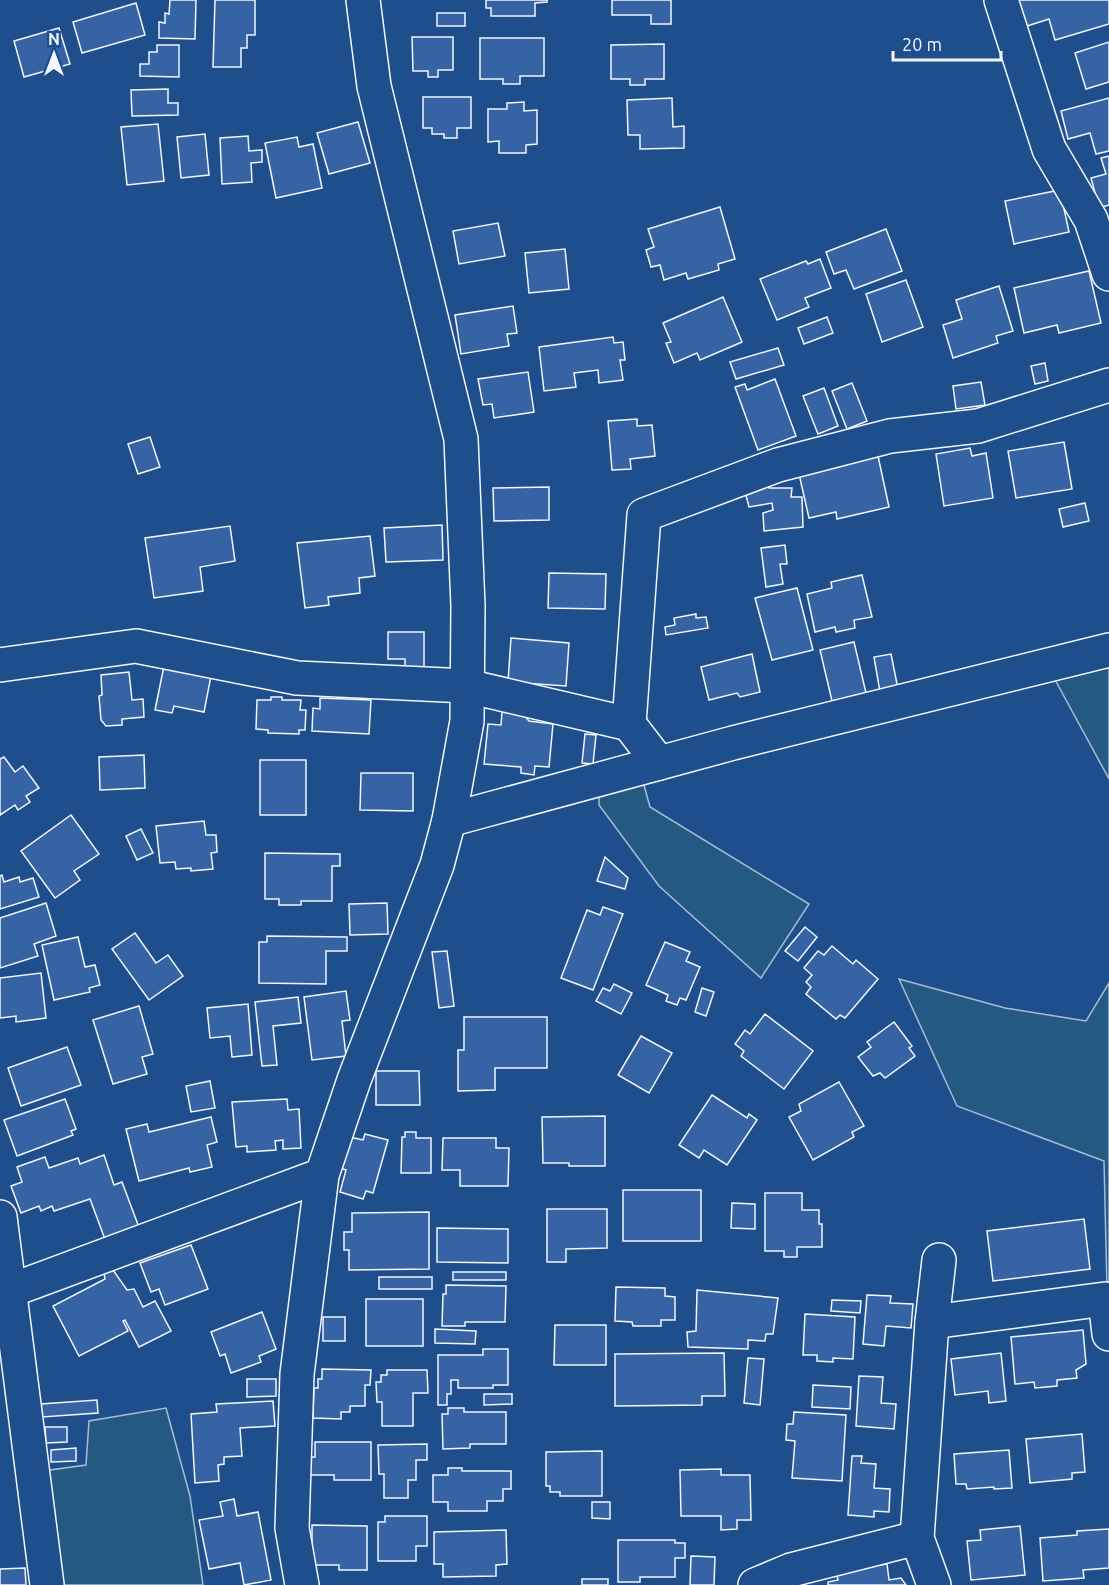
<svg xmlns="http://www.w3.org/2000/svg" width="1109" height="1585" viewBox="0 0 1109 1585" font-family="Ubuntu,sans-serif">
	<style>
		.green { fill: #245a82; stroke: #a8bbd7; stroke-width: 1.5 }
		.building { fill: #3563a3; stroke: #f2f6ff; stroke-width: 1.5 }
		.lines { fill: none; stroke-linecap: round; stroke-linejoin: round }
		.minor-casing { stroke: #f2f6ff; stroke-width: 36 }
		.minor { stroke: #1f4e8c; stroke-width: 33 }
	</style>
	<rect width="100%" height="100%" fill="#1f4e8c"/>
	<!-- green -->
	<g class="green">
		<polygon points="1109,662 1109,779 1053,676"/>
		<polygon points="642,778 650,807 809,904 761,978 659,886 599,805 599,793"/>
		<polygon points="899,979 1005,1008 1086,1021 1109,983 1109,1290 1107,1290 1104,1161 957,1106"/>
		<polygon points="166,1408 190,1496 203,1585 58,1585 43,1471 86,1465 89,1421"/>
	</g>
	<!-- building -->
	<g class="building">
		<polygon points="170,0 196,0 195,39 159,38 159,22 165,23 165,13 169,14"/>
		<polygon points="215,0 255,0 255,35 247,35 247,48 241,48 241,67 213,67"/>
		<polygon points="486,0 547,0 547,2 535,3 535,16 491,16 491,8 486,8"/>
		<polygon points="612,0 671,0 671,24 651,24 651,15 612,15"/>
		<polygon points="1016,0 1109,0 1109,24 1055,40 1049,19 1024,27"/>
		<polygon points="136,3 145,35 82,53 73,22"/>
		<rect x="437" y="13" width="28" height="13"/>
		<polygon points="59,28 70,64 24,77 14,41"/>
		<polygon points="412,37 453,37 453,70 438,70 438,77 428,77 428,71 413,71"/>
		<polygon points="480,38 544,38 544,76 520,76 520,84 503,84 503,79 480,79"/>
		<polygon points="1109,42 1109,82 1086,89 1075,53"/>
		<polygon points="664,44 664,79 645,79 645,85 630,85 630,79 611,79 611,45"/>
		<polygon points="157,45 179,45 179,77 140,76 140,64 149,64 149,52 157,52"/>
		<polygon points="168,89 168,103 178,103 178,115 132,116 131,90"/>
		<polygon points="423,97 471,97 471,128 457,128 457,138 444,138 444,134 432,134 432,128 423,128"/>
		<polygon points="672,98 673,127 684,126 684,148 640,149 640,135 628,135 627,100"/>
		<polygon points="1109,98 1109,151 1096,154 1090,133 1068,139 1061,111"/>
		<polygon points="524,102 524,111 537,110 537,144 526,145 526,153 499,153 499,141 488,142 488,109 507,109 507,103"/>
		<polygon points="358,122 370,163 329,174 317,133"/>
		<polygon points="158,124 164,181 127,185 121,127"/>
		<polygon points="205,134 209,175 181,178 177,137"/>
		<polygon points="248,136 249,151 262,150 262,162 251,163 252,182 222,184 220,138"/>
		<polygon points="297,137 299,147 313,144 322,188 276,198 265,143"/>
		<polygon points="1109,156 1109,205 1099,208 1091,178 1106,174 1101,158"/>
		<polygon points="1060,190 1069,232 1014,244 1005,201"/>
		<polygon points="720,207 735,259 718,264 719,270 688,279 686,273 664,280 660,265 651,267 646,250 654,247 648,229"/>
		<polygon points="498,223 505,256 459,264 453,231"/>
		<polygon points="886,229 902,271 854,289 846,270 834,274 826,252"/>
		<polygon points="565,249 569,289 529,293 525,253"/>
		<polygon points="820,259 831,288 805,298 809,307 777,320 760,279 806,261 808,264"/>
		<polygon points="1089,271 1101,323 1059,333 1057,325 1024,333 1014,288"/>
		<polygon points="906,280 923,327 882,342 866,294"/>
		<polygon points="999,286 1013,331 996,336 998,343 953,358 943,325 962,319 956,300"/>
		<polygon points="723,297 742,342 700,360 697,353 674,363 666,343 671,342 663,323"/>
		<polygon points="513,306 517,333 507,334 509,346 461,354 455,315"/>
		<polygon points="827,317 833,333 804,344 798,328"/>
		<polygon points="613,337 614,343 623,342 625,360 620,360 623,380 599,383 598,370 574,373 576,387 544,391 539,347"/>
		<polygon points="778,348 784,365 736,379 730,362"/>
		<polygon points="1045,363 1048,381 1035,384 1031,366"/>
		<polygon points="528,372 534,412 494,418 492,404 483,405 478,379"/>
		<polygon points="775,379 796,436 758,450 735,387 745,384 747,390"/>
		<polygon points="981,382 985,405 956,409 953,386"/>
		<polygon points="852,383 867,421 847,429 832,391"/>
		<polygon points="824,388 838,426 818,434 803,396"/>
		<polygon points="637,419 637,426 652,425 655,456 630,459 631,469 612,470 608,421"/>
		<polygon points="150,437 160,467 138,474 128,444"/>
		<polygon points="1064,442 1072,489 1016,498 1008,451"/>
		<polygon points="970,448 972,456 986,453 993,498 944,506 936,454"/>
		<polygon points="878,456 889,507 837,519 836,512 809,518 799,474"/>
		<polygon points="766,480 769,488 792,488 791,497 802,497 803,527 764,531 763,513 773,510 772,503 749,507 744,488"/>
		<polygon points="549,487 549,520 494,521 493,488"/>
		<polygon points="1085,503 1089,521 1063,527 1059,509"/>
		<polygon points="442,525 443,560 386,562 384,528"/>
		<polygon points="230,526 235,561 200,567 203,591 154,598 145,538"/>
		<polygon points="370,536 375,576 359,578 360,593 328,597 329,605 305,608 297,543"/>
		<polygon points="785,545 787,564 780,564 783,584 766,587 761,548"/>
		<polygon points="549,573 606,574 605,609 548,608"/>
		<polygon points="862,575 872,617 854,620 855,628 836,632 835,627 815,632 807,594 832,588 831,582"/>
		<polygon points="797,588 813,650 772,660 755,598"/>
		<polygon points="696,614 696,618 706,617 708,628 666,635 665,627 675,625 674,618"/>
		<polygon points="388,632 424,632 424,667 405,668 405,659 388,659"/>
		<polygon points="511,638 569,643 566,686 508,682"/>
		<polygon points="854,642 866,693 832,701 820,650"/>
		<polygon points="752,654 760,692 740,697 737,693 709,700 701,667"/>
		<polygon points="891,654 898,689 880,692 874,657"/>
		<polygon points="164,666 211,676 204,712 174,706 172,713 155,710"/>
		<polygon points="129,672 132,700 143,699 144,717 122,719 122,725 106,726 101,720 99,696 102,695 101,675"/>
		<polygon points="271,697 282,697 282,700 301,700 300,710 306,710 305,730 299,730 299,734 268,733 268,730 256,729 257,700 271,700"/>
		<polygon points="320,698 371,700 369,734 312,731 313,708 320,709"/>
		<polygon points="502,712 524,715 529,721 553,724 549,767 535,766 534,775 521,773 521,767 484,764 488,724 501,725"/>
		<polygon points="585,734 596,735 593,764 582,763"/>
		<polygon points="144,755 145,788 100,790 99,757"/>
		<polygon points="4,757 15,772 23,766 39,788 26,796 30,802 18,810 15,805 0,815 0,759"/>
		<rect x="260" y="760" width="46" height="55"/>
		<polygon points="361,773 413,773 413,811 360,810"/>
		<polygon points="71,815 99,854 74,871 80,880 55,898 21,851"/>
		<polygon points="204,821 206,835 216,835 217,852 211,853 213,869 191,871 191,868 176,869 175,862 160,863 156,826"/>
		<polygon points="141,829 153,853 137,860 126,836"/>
		<polygon points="265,853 340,854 340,866 332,866 332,901 301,901 301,905 279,905 279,899 265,899"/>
		<polygon points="605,857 628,878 625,889 597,881"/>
		<polygon points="2,875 4,882 19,877 20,882 33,878 39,897 0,909 0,876"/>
		<polygon points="46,903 56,936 34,944 38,956 0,968 0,918"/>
		<polygon points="387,903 388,934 350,935 349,904"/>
		<polygon points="603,907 623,914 593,990 561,978 587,910 600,915"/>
		<polygon points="805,927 817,937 798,961 785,951"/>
		<polygon points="135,933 156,963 168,955 183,976 149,1000 112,949"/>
		<polygon points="267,936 347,937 347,951 326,951 326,984 259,983 259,942 267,942"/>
		<polygon points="78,937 85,967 95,965 100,985 89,988 90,992 54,1000 42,945"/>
		<polygon points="665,942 690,952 686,961 700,967 686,1000 680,998 677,1005 666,1001 668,995 646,985"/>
		<polygon points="832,946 853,964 856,960 878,979 845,1018 840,1015 836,1019 806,994 811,987 806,982 812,975 804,968 818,951 824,955"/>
		<polygon points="447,951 454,1006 439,1008 432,952"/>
		<polygon points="41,973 46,1018 16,1022 16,1016 0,1018 0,978"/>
		<polygon points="614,984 632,993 621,1014 596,1001 603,988 610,991"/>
		<polygon points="702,988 714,992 706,1016 695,1012"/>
		<polygon points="346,991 350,1020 342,1021 346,1056 312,1060 304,997"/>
		<polygon points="298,997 301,1023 273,1026 277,1065 262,1066 255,1002"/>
		<polygon points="248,1004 252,1055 232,1057 230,1036 210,1038 207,1008"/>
		<polygon points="139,1006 153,1054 142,1057 147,1074 113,1084 93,1020"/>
		<polygon points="765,1014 813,1051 784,1089 741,1056 744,1051 735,1044 745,1030 750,1034"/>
		<polygon points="464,1017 547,1017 547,1068 495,1068 495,1090 458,1091 458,1050 464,1050"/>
		<polygon points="894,1022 912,1046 909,1048 915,1056 885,1078 880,1073 873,1076 858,1057 871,1047 867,1042"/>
		<polygon points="641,1036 672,1053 649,1093 618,1075"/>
		<polygon points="67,1047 81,1085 21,1106 8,1068"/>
		<polygon points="376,1071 419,1071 420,1105 376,1105"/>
		<polygon points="210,1081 215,1108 191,1112 186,1086"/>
		<polygon points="839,1082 864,1126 852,1132 854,1137 813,1160 789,1117 801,1111 799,1104"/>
		<polygon points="712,1095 747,1118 749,1114 757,1120 727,1165 704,1150 699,1158 679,1145"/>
		<polygon points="65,1099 76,1129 71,1131 73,1135 17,1156 4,1120"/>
		<polygon points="287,1099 288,1110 299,1109 301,1148 283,1149 283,1140 275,1141 276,1150 247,1152 247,1146 236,1147 232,1102"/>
		<polygon points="605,1116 605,1166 569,1166 569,1163 543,1163 542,1117"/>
		<polygon points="211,1117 217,1142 207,1145 212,1167 190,1172 189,1168 139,1181 126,1129 147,1124 149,1132"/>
		<polygon points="405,1132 416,1132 416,1138 431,1138 431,1173 401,1173 402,1137 405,1137"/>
		<polygon points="365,1134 388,1140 373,1193 366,1191 363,1199 340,1192 346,1170 340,1168 349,1137 363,1140"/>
		<polygon points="443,1138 496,1138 496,1148 509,1148 508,1186 460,1186 460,1170 442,1170"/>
		<polygon points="104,1155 114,1185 122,1182 140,1230 106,1242 90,1199 54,1211 52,1206 41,1211 39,1206 21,1213 11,1186 22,1182 17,1167 45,1157 49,1168 78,1158 80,1164"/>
		<rect x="623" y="1190" width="78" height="51"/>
		<polygon points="765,1193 802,1193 802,1210 819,1210 819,1224 822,1224 822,1247 797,1247 797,1257 784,1257 784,1251 765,1251"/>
		<polygon points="732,1203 755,1204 755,1229 731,1228"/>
		<polygon points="547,1209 607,1209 607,1248 566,1249 566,1262 547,1262"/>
		<polygon points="429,1212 429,1269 349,1270 349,1250 344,1250 344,1232 352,1232 352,1213"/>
		<polygon points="1084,1219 1090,1269 993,1281 987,1231"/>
		<polygon points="437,1228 508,1229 508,1263 437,1262"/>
		<polygon points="191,1245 208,1289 165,1305 159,1289 151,1292 140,1263"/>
		<polygon points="113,1270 127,1290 134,1289 143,1307 155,1301 171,1331 139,1347 125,1320 123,1321 128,1331 79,1356 53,1306 105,1279 104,1272"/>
		<rect x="453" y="1272" width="53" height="8"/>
		<rect x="379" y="1277" width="53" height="12"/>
		<polygon points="446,1285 506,1286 505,1322 465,1322 465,1326 442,1326 443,1294 446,1294"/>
		<polygon points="616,1287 665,1288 665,1296 675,1297 675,1320 661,1320 661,1326 633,1326 632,1322 615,1321"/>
		<polygon points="697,1290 778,1298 773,1334 766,1334 765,1341 748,1340 748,1349 688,1347 687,1332 696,1331"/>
		<polygon points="867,1295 891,1296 890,1303 913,1304 911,1328 886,1326 884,1346 863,1344"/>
		<rect x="366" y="1299" width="57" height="47"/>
		<polygon points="832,1300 861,1301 860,1313 831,1311"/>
		<polygon points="262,1312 276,1349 259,1356 261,1362 231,1373 225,1354 220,1356 211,1332"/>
		<polygon points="805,1314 855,1317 853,1359 833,1358 833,1362 817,1361 817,1355 803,1355"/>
		<rect x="323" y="1317" width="22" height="24"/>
		<polygon points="555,1325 606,1325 606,1365 554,1365"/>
		<polygon points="435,1329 476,1331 475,1344 435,1343"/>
		<polygon points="1083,1330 1086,1364 1076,1370 1077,1378 1057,1380 1057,1386 1035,1388 1034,1382 1015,1384 1011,1337"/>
		<polygon points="483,1349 508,1349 508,1385 493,1385 493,1388 458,1388 458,1380 451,1380 451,1394 447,1394 447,1405 438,1405 438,1355 483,1355"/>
		<polygon points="724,1353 725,1396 702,1396 702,1405 615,1406 615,1354"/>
		<polygon points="1001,1353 1006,1401 989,1403 988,1391 955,1395 951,1359"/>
		<polygon points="748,1358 764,1359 760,1405 744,1403"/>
		<polygon points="322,1369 371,1370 370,1385 365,1385 365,1406 350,1406 350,1412 341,1412 341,1419 313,1418 314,1388 318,1388 318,1379 322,1379"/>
		<polygon points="387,1370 427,1370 428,1393 413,1393 413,1426 382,1426 382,1402 377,1402 376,1382 381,1382 381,1375 387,1375"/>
		<polygon points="859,1376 883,1377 881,1403 896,1404 894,1429 856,1426"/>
		<polygon points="247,1379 276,1379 276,1396 247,1397"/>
		<polygon points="813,1385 851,1387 850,1409 812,1407"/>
		<polygon points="484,1394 512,1394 512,1404 484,1405"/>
		<polygon points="97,1400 98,1413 42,1417 41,1404"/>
		<polygon points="273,1401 275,1426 240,1428 242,1456 224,1457 224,1464 218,1465 219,1481 195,1483 191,1414 217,1412 216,1404"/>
		<polygon points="448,1408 464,1408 464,1412 506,1412 506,1444 470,1444 470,1448 443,1449 442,1414 448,1414"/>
		<polygon points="794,1412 846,1415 842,1481 792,1478 795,1441 786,1440 787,1424 793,1424"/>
		<polygon points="45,1427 67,1427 67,1442 46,1443"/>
		<polygon points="1082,1434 1085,1472 1072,1473 1072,1479 1030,1483 1026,1439"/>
		<polygon points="315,1442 371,1442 371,1480 334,1480 334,1475 306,1475 306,1457 315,1457"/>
		<polygon points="427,1444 427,1460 416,1460 416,1480 408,1480 408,1498 384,1498 384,1474 379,1474 378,1445"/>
		<polygon points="76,1448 76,1461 51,1462 51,1450"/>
		<polygon points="1009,1450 1012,1488 994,1489 994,1487 967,1489 966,1484 956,1484 954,1454"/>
		<polygon points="602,1451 602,1496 560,1496 560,1492 550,1492 550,1486 546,1486 546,1452"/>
		<polygon points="852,1456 862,1456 861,1463 876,1464 874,1488 890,1489 889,1512 874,1511 874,1517 848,1515"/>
		<polygon points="448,1468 462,1468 462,1471 511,1471 511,1489 503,1489 503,1501 487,1501 487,1511 448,1511 448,1502 433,1502 433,1475 448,1475"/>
		<polygon points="721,1469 721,1475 750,1475 751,1520 737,1520 737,1529 721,1530 721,1516 681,1516 680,1470"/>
		<polygon points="234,1499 237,1516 258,1512 271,1580 244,1585 240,1563 209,1569 199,1520 223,1516 220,1502"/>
		<polygon points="592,1502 610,1502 610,1519 592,1518"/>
		<polygon points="385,1516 427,1516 427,1546 416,1546 416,1561 378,1561 378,1522 385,1522"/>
		<polygon points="312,1525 367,1526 367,1570 339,1570 339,1565 312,1565"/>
		<polygon points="1020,1526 1025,1575 971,1580 967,1541 981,1540 980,1530"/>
		<polygon points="1109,1529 1109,1568 1083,1570 1084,1578 1043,1581 1040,1538 1077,1535 1077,1531"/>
		<polygon points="506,1530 507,1564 496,1565 496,1576 443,1577 443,1564 434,1564 434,1532"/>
		<polygon points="618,1540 675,1540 675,1543 685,1543 685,1558 675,1558 675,1577 640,1577 640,1582 618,1582"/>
		<polygon points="691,1556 715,1557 714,1585 690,1585"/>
		<polygon points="887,1564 889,1580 901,1578 906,1585 828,1585 828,1582 838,1580 836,1571"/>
		<polygon points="25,1568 26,1585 0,1585 0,1569"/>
		<rect x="582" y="1579" width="26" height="6"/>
	</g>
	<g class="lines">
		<!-- minor casing -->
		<g class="minor-casing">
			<g id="minor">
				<polyline points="1001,0 1049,149 1091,220 1109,274"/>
				<polyline points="0,665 136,646 297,678 467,686 629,724 659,763"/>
				<polyline points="629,724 644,515 778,465 890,436 978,426 1109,385"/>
				<polyline points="449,820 733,743 1109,650"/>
				<polyline points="0,1217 47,1585"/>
				<polyline points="9,1291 322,1175"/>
				<polyline points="932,1322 1105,1299 1109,1334"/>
				<polyline points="302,1585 292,1528 297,1374 322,1175 354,1080 437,865 449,820 467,721 468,606 461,439 374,86 363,0"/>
				<polyline points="755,1585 791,1570 917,1538"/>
				<polyline points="934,1585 917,1538 932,1322 939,1260"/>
			</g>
		</g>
		<!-- minor -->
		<use href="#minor" class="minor"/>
	</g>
	<!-- north arrow -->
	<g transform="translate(54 54)" stroke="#1f4e8c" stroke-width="4.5" paint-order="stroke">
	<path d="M0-4.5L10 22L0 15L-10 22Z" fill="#f2f6ff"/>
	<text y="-9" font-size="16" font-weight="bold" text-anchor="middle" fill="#f2f6ff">N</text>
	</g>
	<!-- scale -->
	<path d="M893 51v9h108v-9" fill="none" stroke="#f2f6ff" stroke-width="3"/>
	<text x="902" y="51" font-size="18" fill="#f2f6ff" stroke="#1f4e8c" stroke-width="4.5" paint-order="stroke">20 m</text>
</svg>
